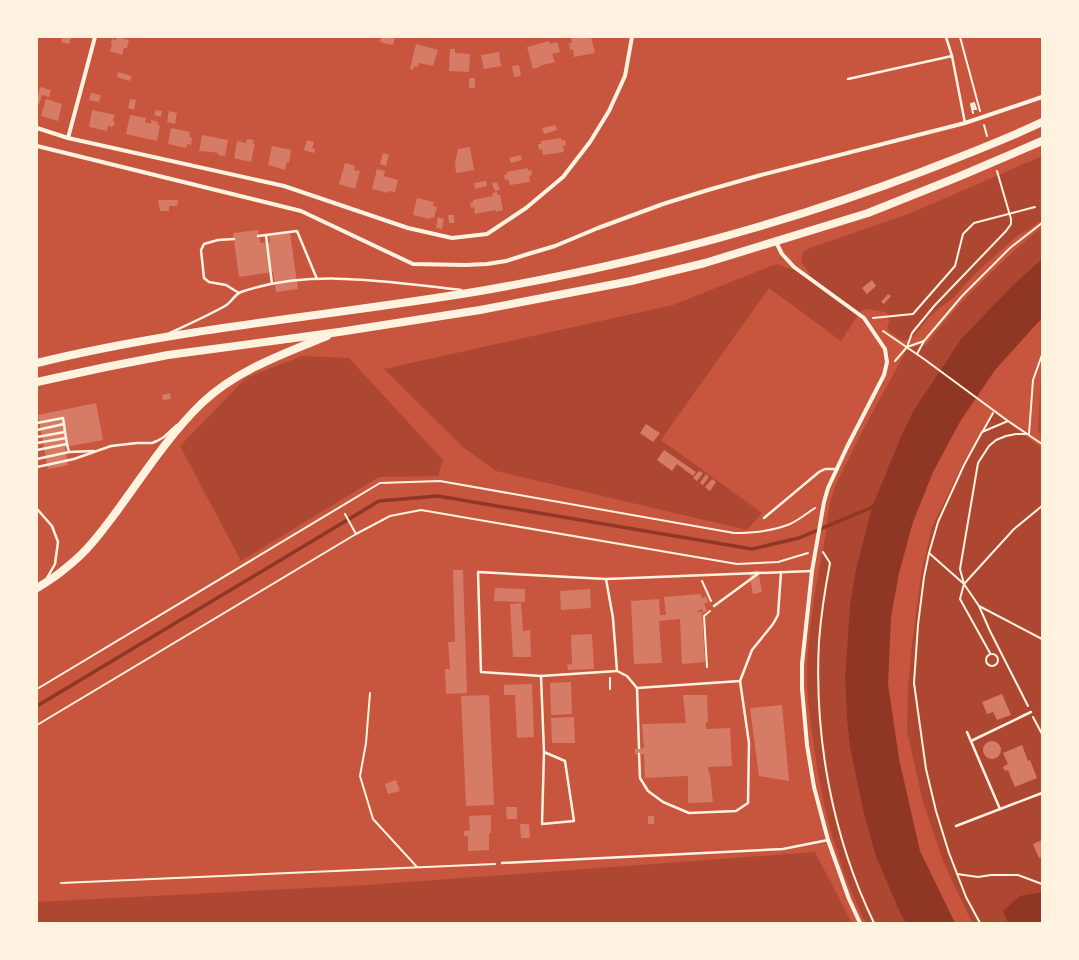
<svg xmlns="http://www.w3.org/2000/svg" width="1079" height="960" viewBox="0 0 1079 960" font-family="'Zilla Slab',serif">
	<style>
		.green { fill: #ae4732 }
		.water { fill: #8f3625 }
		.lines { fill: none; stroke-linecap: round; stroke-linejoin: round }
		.stream { stroke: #8f3625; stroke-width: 3.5 }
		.building { fill: #d67c66 }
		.path { stroke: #fff3e0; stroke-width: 2 }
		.service { stroke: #fff3e0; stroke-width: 2.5 }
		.minor { stroke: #fff3e0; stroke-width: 4 }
		.primary { stroke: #fff3e0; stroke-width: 8 }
	</style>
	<rect width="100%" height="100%" fill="#c8553d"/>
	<!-- green -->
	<g class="green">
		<polygon points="1042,156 1042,220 1028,230 1018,235 977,272 953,298 937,310 929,317 913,337 905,341 901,340 889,331 887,327 889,323 888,315 886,312 866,309 861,311 841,341 769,288 661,440 762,513 747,530 496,471 464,448 384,369 673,305 776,264 811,275 801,262 803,252 807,249 911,213"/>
		<path d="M1042,227V259L1013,285L961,339L913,411L900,439L872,507L856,569L850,604L845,678L847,720L850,748L864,814L875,854L900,913L906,923H866C836,864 820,798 812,732C809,710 806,689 807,666C809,625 816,584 824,544C827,529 827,513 831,499C835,485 842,471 849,458C866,422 887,387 906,351L921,344L925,346C959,301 999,263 1042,227Z"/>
		<polygon points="302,356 349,358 443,460 438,476 379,477 241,561 180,446 246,378"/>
		<polygon points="1042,369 1042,435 1038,431 1041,371"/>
		<polygon points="993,412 1042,448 1042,923 972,923 943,861 923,802 907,731 908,687 912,644 921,576 932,527 965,459"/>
		<polygon points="815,852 852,923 37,923 37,902 368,885"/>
	</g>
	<!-- water -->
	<g class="water">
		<polygon points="1042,259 1042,318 995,370 961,420 933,472 913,522 899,573 891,617 888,684 899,759 920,851 955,923 906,923 900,913 875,854 864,814 850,748 847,720 845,678 850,604 856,569 872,507 900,439 913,411 961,339 1013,285"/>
		<polygon points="1042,892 1042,923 1008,923 1003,911 1020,896"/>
	</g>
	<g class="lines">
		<!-- stream -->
		<polyline class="stream" points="37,706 379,501 438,496 752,549 799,538 875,506"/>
	</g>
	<!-- building -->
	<g class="building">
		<polygon points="63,37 71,38 69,44 61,42"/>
		<polygon points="117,37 129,40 127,48 124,48 122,55 110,51 112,44 111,43 112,39 116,40"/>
		<polygon points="381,37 395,37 393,45 380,42"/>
		<polygon points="571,37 580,37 580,38 591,37 595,53 574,57 573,49 570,50 569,43 572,43"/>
		<polygon points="549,41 550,44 557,42 560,52 552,54 555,62 539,66 540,67 533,69 527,47"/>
		<polygon points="416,44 438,50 433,66 419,63 418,67 414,66 413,70 410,69"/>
		<polygon points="450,49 455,49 455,53 470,54 469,72 449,71"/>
		<polygon points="499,52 501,66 484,69 481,55"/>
		<polygon points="519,65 521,76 514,77 512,66"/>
		<polygon points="118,72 132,76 130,81 117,77"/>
		<rect x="469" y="78" width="6" height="10"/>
		<polygon points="40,87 51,90 49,97 42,95 39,104 37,103 37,99"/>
		<polygon points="91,93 101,95 99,102 89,100"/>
		<polygon points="46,99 62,104 58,121 41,116"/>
		<polygon points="130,99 136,100 134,110 128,108"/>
		<polygon points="92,110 115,115 113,120 115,124 112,127 108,126 107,131 89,127"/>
		<polygon points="156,110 162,111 161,117 154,115"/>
		<polygon points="169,111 177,113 175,124 167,122"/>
		<polygon points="130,115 146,118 145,122 151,124 151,120 158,122 158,125 160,126 157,141 126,134"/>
		<polygon points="555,125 557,130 544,134 542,128"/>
		<polygon points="171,128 190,132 189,137 192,138 191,145 187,144 186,148 168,144"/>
		<polygon points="202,135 228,140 225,156 218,155 218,153 212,152 199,151"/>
		<polygon points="561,138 562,141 565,140 566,145 563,146 564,152 543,155 542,149 539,150 538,144 541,144 541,141"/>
		<polygon points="247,139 254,140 253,144 255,144 251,162 234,158 237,141 246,143"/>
		<polygon points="307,140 314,142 312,148 315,149 314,153 304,150"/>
		<polygon points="272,146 291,150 289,163 287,162 285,170 268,165"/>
		<polygon points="470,147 474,170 456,173 455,163 458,149"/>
		<polygon points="383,153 389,155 386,166 380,164"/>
		<polygon points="521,155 522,160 511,163 509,158"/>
		<polygon points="345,163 355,166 354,170 360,171 355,189 339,184"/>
		<polygon points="528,168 528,171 531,170 532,175 529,176 530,182 510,185 508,179 505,180 504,175 507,174 507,172"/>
		<polygon points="377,169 385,171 384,176 398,180 395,192 388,191 388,193 372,189"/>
		<polygon points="486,181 487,186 475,189 474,183"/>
		<polygon points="497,182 500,190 495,191 492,183"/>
		<polygon points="497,192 497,195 500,195 503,210 496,212 495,210 475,214 474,207 471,208 470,203 473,202 473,200 493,196 492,193"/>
		<polygon points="417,198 434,202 433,206 437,207 434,218 431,217 430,219 413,215"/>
		<polygon points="158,200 178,200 177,206 169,206 169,211 160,211"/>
		<polygon points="448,215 454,215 454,223 449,223"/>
		<polygon points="438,217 444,219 442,229 436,228"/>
		<polygon points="258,230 260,243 270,242 269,236 290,233 298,289 276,292 273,272 239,277 233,233"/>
		<polygon points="872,280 876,286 867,294 862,288"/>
		<polygon points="888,294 891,296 884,304 881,302"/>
		<polygon points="170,393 171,399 163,400 162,395"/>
		<polygon points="96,403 103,440 65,447 68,465 48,469 38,415"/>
		<polygon points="646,424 660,433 653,442 640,433"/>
		<polygon points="664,450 696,472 693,476 677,464 672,471 657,460"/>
		<polygon points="699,471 703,473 697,481 693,478"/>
		<polygon points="706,474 709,477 703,485 700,483"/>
		<polygon points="712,479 716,482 710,491 705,487"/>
		<polygon points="453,570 463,570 467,693 446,694 445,669 450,669 448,642 455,642"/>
		<polygon points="758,570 762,592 753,594 749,572"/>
		<polygon points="495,588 525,589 525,602 494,601"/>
		<polygon points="590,589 591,608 561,610 560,591"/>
		<polygon points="700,594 702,598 706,596 708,602 704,604 707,611 703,613 702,609 697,611 698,612 702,612 705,662 682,664 680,619 659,621 662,663 634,664 631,601 659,599 660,615 666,615 664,597"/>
		<polygon points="521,603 523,631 530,630 531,657 513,657 510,604"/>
		<polygon points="592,634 594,669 568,670 567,665 572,664 571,635"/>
		<polygon points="571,682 572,714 551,715 550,683"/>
		<polygon points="532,684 534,737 517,738 515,695 504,695 504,685"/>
		<polygon points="1002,694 1011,715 997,720 993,712 987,714 982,702"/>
		<polygon points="489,695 494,805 466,806 461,696"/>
		<polygon points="683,695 707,695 708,722 706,722 706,729 730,728 732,766 708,767 709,774 710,774 713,802 688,803 688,776 645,778 644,754 635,754 635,749 644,748 642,724 686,723"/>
		<polygon points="782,705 789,781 759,776 750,708"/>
		<polygon points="574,717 575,743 552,743 551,718"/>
		<circle cx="992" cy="750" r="9"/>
		<polygon points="1022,745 1028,761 1030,760 1037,778 1015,787 1008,770 1005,771 1003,767 1008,764 1003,753"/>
		<polygon points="396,780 400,791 388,794 385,784"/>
		<polygon points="506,807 517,807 517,819 507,819"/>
		<polygon points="491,815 491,833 489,833 489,850 468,851 468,836 464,836 464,831 470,830 469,816"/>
		<rect x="648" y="816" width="6" height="8"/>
		<polygon points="520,824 529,824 530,838 521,838"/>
		<polygon points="1042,840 1042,857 1039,858 1033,844"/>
	</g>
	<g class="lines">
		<!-- path -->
		<g class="path">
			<polyline points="960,37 980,111"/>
			<polyline points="972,104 971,104 973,113"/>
			<polyline points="972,104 974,103 976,109"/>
			<polyline points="972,104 974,109 976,109"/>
			<polyline points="984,125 987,136"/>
			<polyline points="873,318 913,314 955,266 963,234 974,223 1035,207"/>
			<polyline points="883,331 924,359 1008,421 1042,444"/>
			<polyline points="907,347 924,341"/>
			<polyline points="917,354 924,341 962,296 1010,248 1042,223"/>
			<polyline points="895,361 907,347 912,333 935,305 1006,231 1011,224 1011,219 997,171"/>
			<polyline points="983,431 993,413"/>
			<polyline points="1029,434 1033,380 1042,355"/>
			<polyline points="345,514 356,534"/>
			<path d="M823,552L830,563C825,589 821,615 819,641C814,737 832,836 874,923"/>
			<polyline points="929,553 964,584 979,606 1042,639"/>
			<polyline points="702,581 711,601"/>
			<polyline points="964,584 1014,529 1042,506"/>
			<polyline points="979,606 990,631 1028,706"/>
			<polyline points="990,653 960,599 964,584 960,569 978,463 989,446 996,440 1006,436 1016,434 1029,434"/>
			<circle cx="992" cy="660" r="6"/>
			<polyline points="707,667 704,616 710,611"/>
			<polyline points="610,678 610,689"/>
			<path d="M37,689L380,483L440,481L734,533C753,533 773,531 790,524C799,520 807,513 815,508"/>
			<polyline points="370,693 366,743 360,776 373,819 417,867"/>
			<polyline points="1033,717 1042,734"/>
			<polyline points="37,725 356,534 390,516 421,510 737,564 778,562 808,553"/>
			<polyline points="957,874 978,877 991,875 1018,875 1042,884"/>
			<polyline points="61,883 495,864"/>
			<polyline points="980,923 966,897 949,853 936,811 926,769 914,683 918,625 924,577 929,553 938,522 964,465 982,432 1008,421"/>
		</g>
		<!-- service -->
		<g class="service">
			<polyline points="946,37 952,56"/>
			<polyline points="848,79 952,56 965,123"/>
			<polyline points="266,235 297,231 317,279"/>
			<polyline points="258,236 266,235 272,284"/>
			<polyline points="234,239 218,240 204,244 201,250 204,278 209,282 226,285 239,293"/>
			<path d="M170,333C189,324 207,316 225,306C231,303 234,295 241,292C311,268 389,282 461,290"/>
			<polyline points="37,423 63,418 64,424"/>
			<polyline points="37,430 64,424 65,432"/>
			<polyline points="37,437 65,432 66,438"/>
			<polyline points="37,443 66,438 67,444"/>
			<polyline points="37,450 67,444 69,452"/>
			<polyline points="37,459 69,452 94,451"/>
			<polyline points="37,467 74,459 111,446 137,443 152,443 157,441 164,437 177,425"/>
			<polyline points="37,509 52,526 58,542 55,564 47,578"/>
			<polyline points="764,518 819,472 825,469 837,469"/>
			<polyline points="606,579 478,572 481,672 541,676 617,671 613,618 606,579 812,571"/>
			<polyline points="714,606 759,573"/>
			<polyline points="617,671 627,676 637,688 740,681 752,650 773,624 778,615 781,572"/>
			<polyline points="541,676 544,752 542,824 574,821 565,761 544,752"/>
			<polyline points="637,688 639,748"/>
			<polyline points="967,732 1000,809"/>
			<polyline points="971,741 1031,712"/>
			<polyline points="639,754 640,778 648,791 663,802 689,813 736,811 748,803 749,743 740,681"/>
			<polyline points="956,826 1042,793"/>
			<polyline points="502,863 783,849 828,840"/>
		</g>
		<!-- minor -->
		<g class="minor">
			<polyline points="37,128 68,138 284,186 408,228 452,238 487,234 526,208 563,177 590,142 609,111 625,76 632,37"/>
			<polyline points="68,138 95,37"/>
			<polyline points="37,146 301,211 413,264 465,265 487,264 506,261 528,254 555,246 598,228 663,204 708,190 761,175 965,123 1042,97"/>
			<polyline points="776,242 782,254 794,267 864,318 885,349 887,362 884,375 847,447 828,488 824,502 812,571 802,664 802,688 807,745 814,787 828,840 849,899 860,923"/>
		</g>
		<!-- primary -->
		<g class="primary">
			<path d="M37,363C180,328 329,316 474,292C627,266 777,227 921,172C962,156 1003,141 1042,122"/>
			<polyline points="37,382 106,367 168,355 339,332 480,310 631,281 705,263 868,213 958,177 1042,141"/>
			<path d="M37,588C47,582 58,575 67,567C87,552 102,531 117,511C144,474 169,435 202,403C237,370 283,354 327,336"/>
		</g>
	</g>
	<!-- border -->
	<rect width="1079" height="960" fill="none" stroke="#fff3e0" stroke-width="76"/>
</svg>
